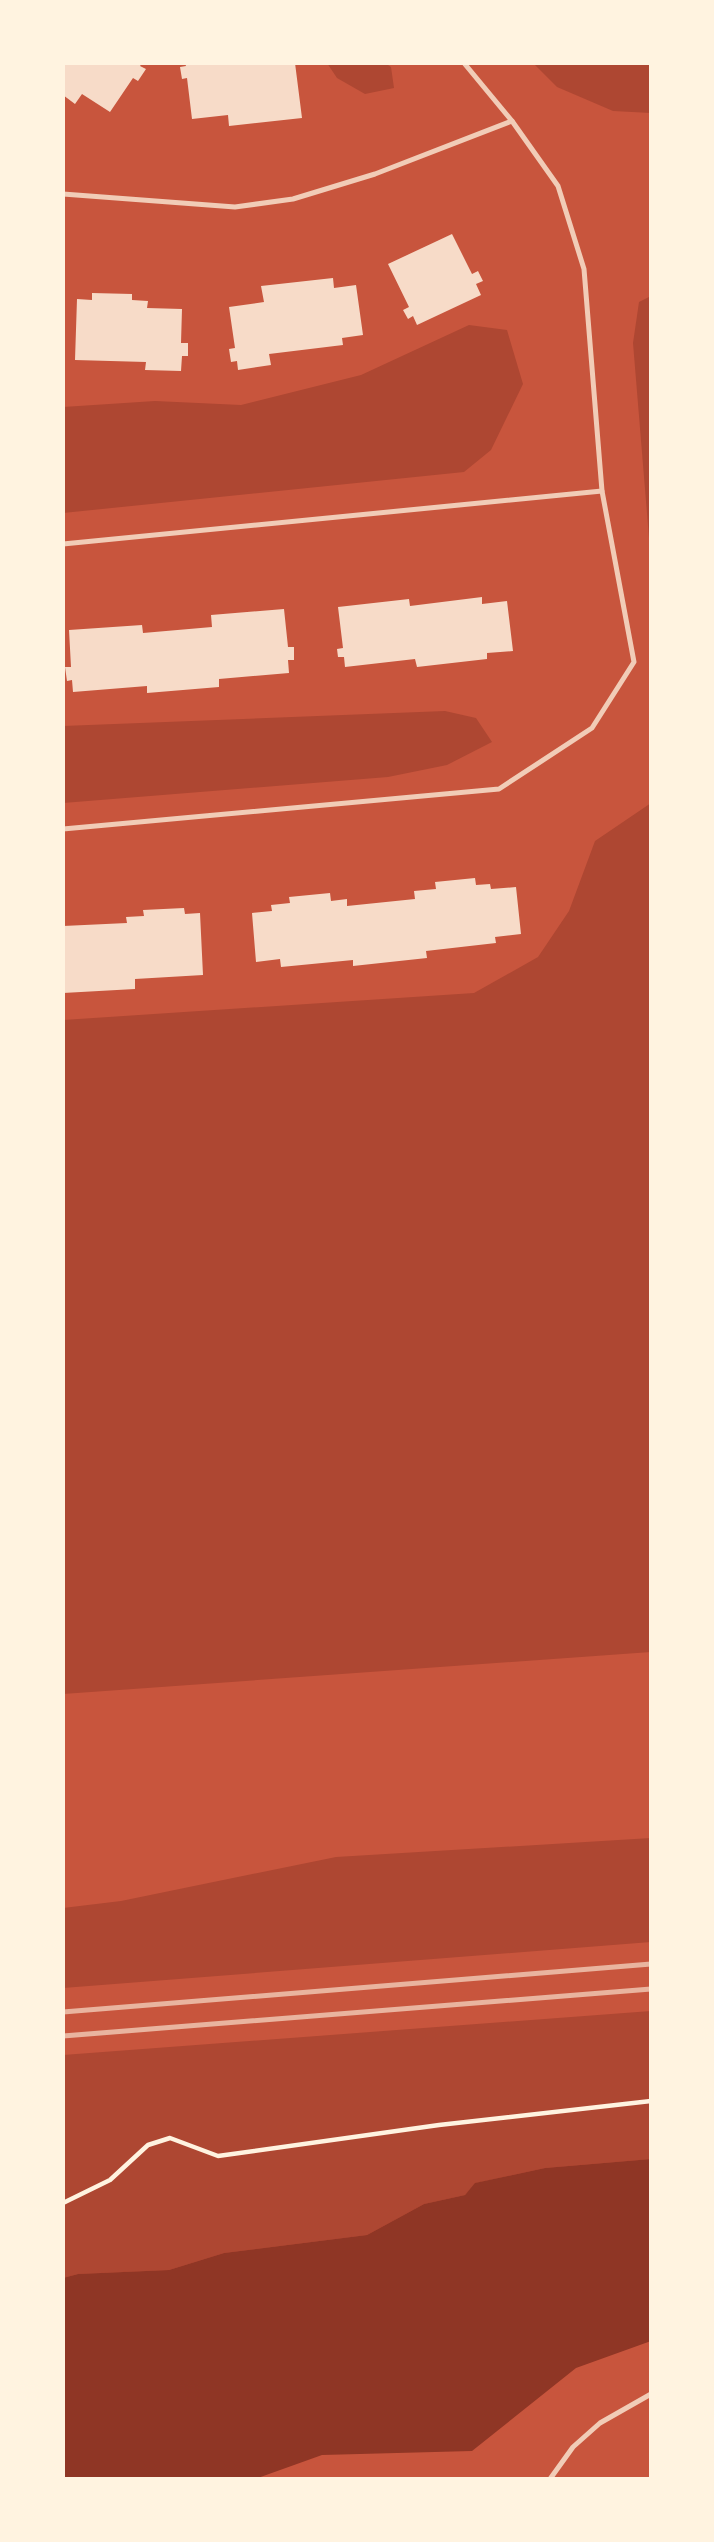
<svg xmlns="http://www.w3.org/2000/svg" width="714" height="2542" viewBox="0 0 714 2542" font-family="Cabin,sans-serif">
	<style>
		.green { fill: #ae4732 }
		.water { fill: #8f3625 }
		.building { fill: #f7dbc8 }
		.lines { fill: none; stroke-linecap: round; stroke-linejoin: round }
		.path { stroke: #fff3e0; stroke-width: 4.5 }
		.service { stroke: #f1ccb7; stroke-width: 5 }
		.rail { stroke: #e9b49f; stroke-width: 5 }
	</style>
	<rect width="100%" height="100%" fill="#c8553d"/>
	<!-- green -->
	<g class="green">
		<polygon points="327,63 385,63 391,67 394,88 365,94 337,78"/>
		<polygon points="533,63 651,63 651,113 613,111 557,87"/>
		<polygon points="651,296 651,562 633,343 639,302"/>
		<polygon points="469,325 507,330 523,384 491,450 464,472 63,513 63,407 155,401 241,405 361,375"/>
		<polygon points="445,711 476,718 492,742 447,765 388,777 63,803 63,726"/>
		<polygon points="651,803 651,1652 63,1694 63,1020 474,993 538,957 569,911 595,841"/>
		<polygon points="651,1838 651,1942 63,1988 63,1908 121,1901 336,1857"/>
		<polygon points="651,2011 651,2159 545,2168 476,2183 465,2195 424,2204 367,2235 224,2253 169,2270 78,2274 63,2278 63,2055"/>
	</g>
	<!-- water -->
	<polygon class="water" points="651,2159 651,2341 576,2368 472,2451 322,2455 255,2479 63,2479 63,2278 78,2274 169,2270 224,2253 367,2235 424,2204 465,2195 475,2183 545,2168"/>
	<!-- building -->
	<g class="building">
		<polygon points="63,63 142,63 140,66 146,69 138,81 133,78 110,112 82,94 75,104 63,95"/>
		<polygon points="185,63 295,63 302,118 229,126 228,115 192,119 187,78 182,79 180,67 186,66"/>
		<polygon points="452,234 472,274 478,271 483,281 476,284 481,295 417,325 413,316 408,319 403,310 409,307 388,264"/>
		<polygon points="333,278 334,288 356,285 363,335 342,338 343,345 269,354 271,365 238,370 237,361 231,362 229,349 235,348 229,307 264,302 261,286"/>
		<polygon points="92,293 132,294 132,300 148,301 147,308 182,309 181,343 188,343 188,356 182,356 181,371 145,370 146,362 75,360 77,299 92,300"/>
		<polygon points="482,597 482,604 507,601 513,651 487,653 487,659 417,667 415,659 345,667 344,657 338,657 337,649 343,648 338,607 409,599 410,606"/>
		<polygon points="284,609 288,647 294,647 294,660 288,660 289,673 219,679 219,687 147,693 147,686 73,692 72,680 67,681 65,667 71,667 69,630 142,625 143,633 212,627 211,615"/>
		<polygon points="475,878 476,885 490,884 491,889 516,887 521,934 495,937 496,943 426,951 427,958 353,966 353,960 281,967 280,959 256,962 252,913 272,911 271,905 290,903 289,897 330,893 331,901 347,899 347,906 415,899 414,891 436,889 435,882"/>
		<polygon points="184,908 185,914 200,913 203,975 135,979 135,989 63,993 63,926 127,923 126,917 144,916 143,910"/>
	</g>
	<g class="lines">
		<!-- path -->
		<polyline class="path" points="63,2203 110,2180 148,2145 170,2138 218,2156 439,2125 651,2101"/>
		<!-- service -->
		<g class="service">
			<polyline points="63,194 235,207 293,199 375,174 512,121"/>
			<polyline points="63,544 602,491"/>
			<polyline points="63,829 499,789 592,728 634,662 602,491 584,269 558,186 512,121 464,63"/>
			<polyline points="550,2479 573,2447 600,2423 651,2394"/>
		</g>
		<!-- rail -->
		<g class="rail">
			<polyline points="63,2012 651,1964"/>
			<polyline points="63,2036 651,1989"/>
		</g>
	</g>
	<!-- border -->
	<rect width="714" height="2542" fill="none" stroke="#fff3e0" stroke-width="130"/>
</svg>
